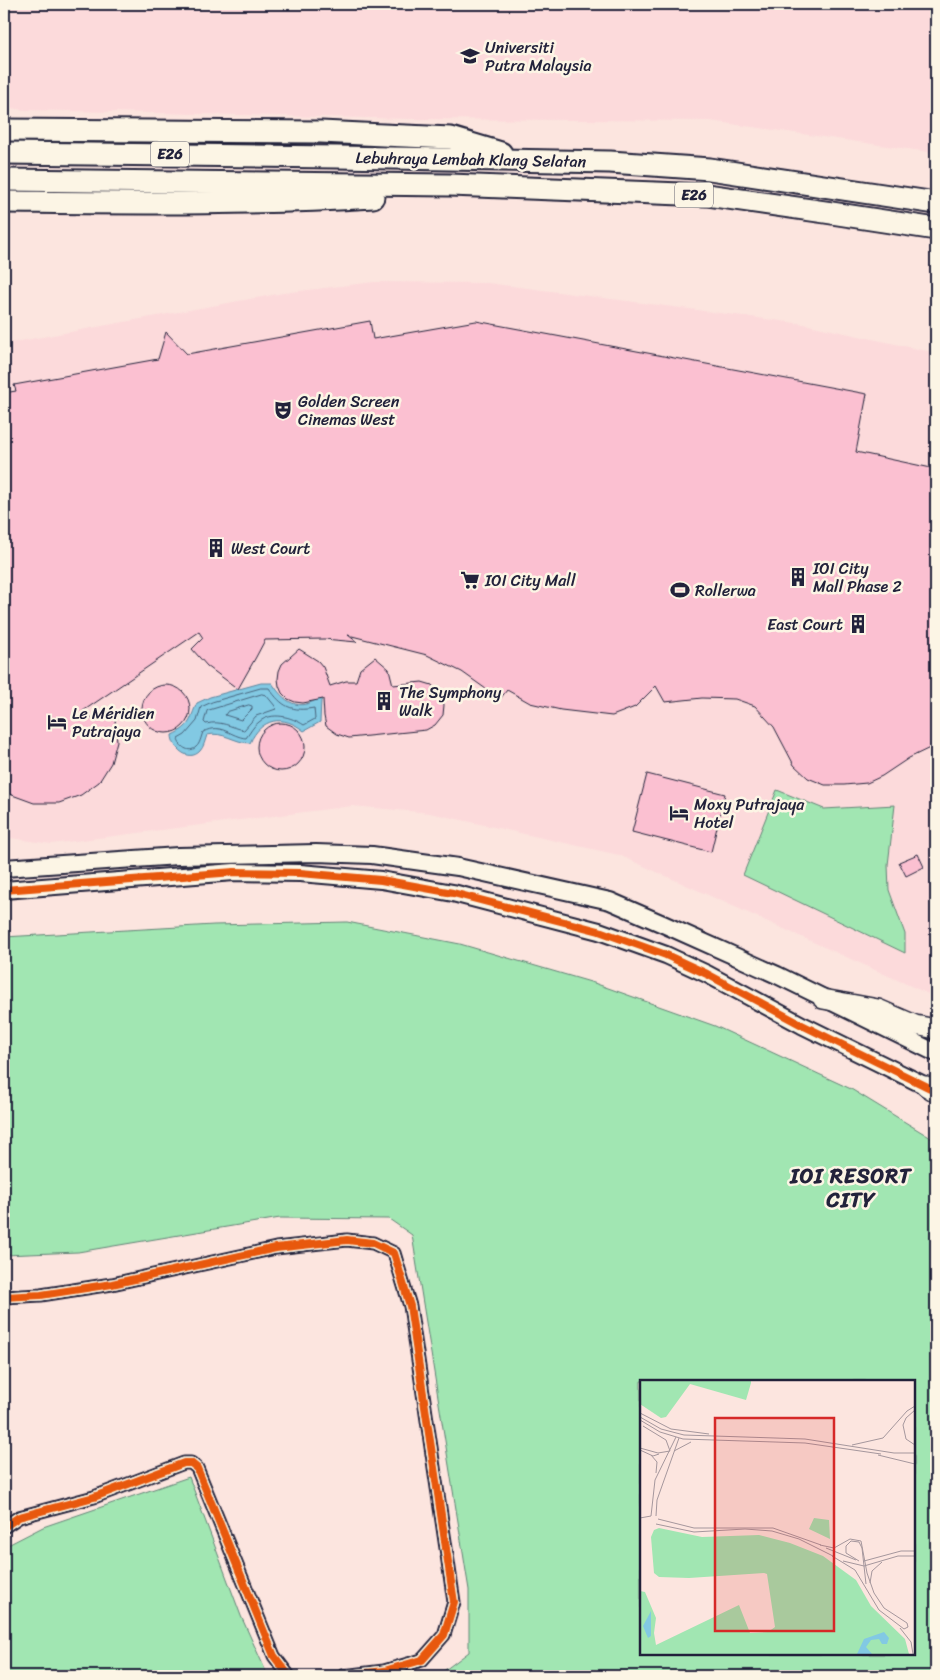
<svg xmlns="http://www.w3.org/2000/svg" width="940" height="1680" viewBox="0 0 940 1680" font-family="Sriracha,sans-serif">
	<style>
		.built { fill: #fcdadb }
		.green { fill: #a1e6b2; stroke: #628476; fill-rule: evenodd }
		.water { fill: #82c9e3; stroke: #5c86a0 }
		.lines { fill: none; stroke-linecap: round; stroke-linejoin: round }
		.shore { stroke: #48657e; stroke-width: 1 }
		.building { fill: #fbc0d1; stroke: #22223b }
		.street-casing { stroke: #22223b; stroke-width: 15 }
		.secondary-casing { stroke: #22223b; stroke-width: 20 }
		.primary-casing { stroke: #22223b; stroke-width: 22 }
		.highway-casing { stroke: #22223b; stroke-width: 25 }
		.street { stroke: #fcf5e5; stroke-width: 11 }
		.secondary { stroke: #fcf5e5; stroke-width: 16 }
		.primary { stroke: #fcf5e5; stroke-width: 19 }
		.highway { stroke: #fcf5e5; stroke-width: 21 }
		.cycleway-casing { stroke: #fcf5e5; stroke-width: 11 }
		.cycleway { stroke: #e8590c; stroke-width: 8 }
		.labels { text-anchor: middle; stroke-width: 5; stroke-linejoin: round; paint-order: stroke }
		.shield { fill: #fcf5e5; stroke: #63616e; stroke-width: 1 }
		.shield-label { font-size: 15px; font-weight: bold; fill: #22223b }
		.poi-label { font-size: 16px; fill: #22223b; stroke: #fcf5e5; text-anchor: start }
		.street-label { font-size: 16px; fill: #22223b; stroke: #fcf5e5 }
		.district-label { font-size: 21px; font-weight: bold; letter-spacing: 1px; fill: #22223b; stroke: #fcf5e5 }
		.inset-road { fill: none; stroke: #a5979d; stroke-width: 1 }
		.view { fill: #d62828; fill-opacity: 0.15; stroke: #d62828; stroke-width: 2.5 }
		.inset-edge { fill: none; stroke: #22223b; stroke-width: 2.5 }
	</style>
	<rect width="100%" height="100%" fill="#fce5df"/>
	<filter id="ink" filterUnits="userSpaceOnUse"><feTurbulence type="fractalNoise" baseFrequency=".02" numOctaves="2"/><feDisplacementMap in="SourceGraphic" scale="10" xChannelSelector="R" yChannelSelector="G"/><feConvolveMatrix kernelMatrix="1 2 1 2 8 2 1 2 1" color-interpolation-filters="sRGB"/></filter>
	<g filter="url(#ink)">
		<!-- built -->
		<g class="built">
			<polygon points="4,4 936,4 936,153 710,121 413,119 25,110 4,107"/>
			<polygon points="374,282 488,283 804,324 936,353 936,996 933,996 619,855 430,813 352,806 51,844 4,837 4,344 283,293"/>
		</g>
		<!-- green -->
		<g class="green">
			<polygon points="777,790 824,809 895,805 888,865 889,890 905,934 905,953 743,875"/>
			<path d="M347,922L460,944L594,983L715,1026L851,1089L936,1141V1676H437L469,1652V1590L412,1235L389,1219L280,1218L78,1252L4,1255V937L214,925ZM641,1381H914V1654H641Z"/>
			<polygon points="189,1477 241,1616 268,1676 4,1676 4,1547 43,1527"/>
		</g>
		<!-- water -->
		<path class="water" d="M261,683H272C287,706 302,713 325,693L321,701L320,722L304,731C283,714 261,718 250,743C235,743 223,731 207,735C205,740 204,747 200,751C189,763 172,748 172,735C192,726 189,720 197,703L210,697Z"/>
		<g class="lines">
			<!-- shore -->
			<g class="shore">
				<path d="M261,688H269C282,707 292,712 314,708L315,719L304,725C292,717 272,711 259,722C253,726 250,733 246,738C231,737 221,722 203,732C201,737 200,744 196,747C189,754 179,746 178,739L185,735L197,721L201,707L212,702Z"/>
				<path d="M262,694L266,695L275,706L276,709L256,716L244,730C230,727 221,720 206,724L204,722L207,711Z"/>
				<polygon points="249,705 252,706 252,709 241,720 225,715 227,712"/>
			</g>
		</g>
		<!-- building -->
		<g class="building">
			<polygon points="370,321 373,339 476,321 867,394 856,452 936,469 936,745 909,758 882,776 867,783 844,785 825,785 808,778 794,765 774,727 755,706 735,699 702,698 665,702 656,686 635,707 612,716 561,710 530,703 507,690 500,699 462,672 427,655 348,635 357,642 324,639 265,640 256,657 238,689 207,666 192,649 203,638 199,632 83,711 88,720 112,709 115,719 117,741 111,763 99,782 81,795 59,803 34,803 4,792 4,393 16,391 14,385 158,359 166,332 187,354"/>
			<polygon points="299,649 318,661 323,667 330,686 346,681 356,681 360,669 375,657 389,669 393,685 422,682 432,685 442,698 444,705 443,715 435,725 426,730 349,738 337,734 326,726 324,716 323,699 303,703 295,702 288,699 282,693 279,686 278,679 279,671 282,664"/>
			<circle cx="166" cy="709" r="24"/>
			<circle cx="281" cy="747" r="24"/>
			<polygon points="647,774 725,794 711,852 632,832"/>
			<polygon points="918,854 924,867 906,876 899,862"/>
		</g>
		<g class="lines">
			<!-- street casing -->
			<g class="street-casing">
				<g id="street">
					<polyline points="4,1297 41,1295 112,1284 276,1248 347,1240 373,1243 394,1253 410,1306 454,1602 444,1635 422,1660 384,1671 343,1676"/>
					<polyline points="4,1527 19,1517 94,1497 184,1463 191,1463 197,1468 274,1656 289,1676"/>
				</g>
			</g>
			<!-- secondary casing -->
			<g class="secondary-casing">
				<g id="secondary">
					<polyline points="4,868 178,856 316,853 372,855 458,867 610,901 663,924 777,975 936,1053"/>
					<polyline points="4,890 234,872 300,873 381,880 453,893 599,931 666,955 707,974 802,1025 936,1091"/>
				</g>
			</g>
			<!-- primary casing -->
			<g class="primary-casing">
				<g id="primary">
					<polyline points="823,999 878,1009 915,1025 936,1029"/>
					<polyline points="926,1086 936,1092"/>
				</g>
			</g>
			<!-- highway casing -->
			<g class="highway-casing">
				<g id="highway">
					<polyline points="4,130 321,132 383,135 451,138 501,153"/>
					<polyline points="4,153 337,157 610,162 710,169 936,203"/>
					<polyline points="4,180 450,185 707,195 825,212 936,229"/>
					<path d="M4,202C127,203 250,205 373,197"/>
				</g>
			</g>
			<!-- street -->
			<use href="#street" class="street"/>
			<!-- secondary -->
			<use href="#secondary" class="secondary"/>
			<!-- primary -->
			<use href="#primary" class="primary"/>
			<!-- highway -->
			<use href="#highway" class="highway"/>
			<!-- cycleway casing -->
			<g class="cycleway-casing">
				<g id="cycleway">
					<polyline points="4,890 234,872 300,873 381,880 453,893 599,931 666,955 707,974 802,1025 936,1091"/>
					<polyline points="4,1297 41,1295 112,1284 276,1248 347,1240 373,1243 394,1253 410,1306 454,1602 444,1635 422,1660 384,1671 343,1676"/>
					<polyline points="4,1527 19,1517 94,1497 184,1463 191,1463 197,1468 274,1656 289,1676"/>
				</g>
			</g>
			<!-- cycleway -->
			<use href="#cycleway" class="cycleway"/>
		</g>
	</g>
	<!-- icons -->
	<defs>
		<g id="university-bare" transform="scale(1.5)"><path d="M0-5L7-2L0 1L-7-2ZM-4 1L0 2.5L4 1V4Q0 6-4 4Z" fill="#22223b" stroke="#fcf5e5" stroke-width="2.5" paint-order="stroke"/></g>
		<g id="theatre-bare" transform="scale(1.5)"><path d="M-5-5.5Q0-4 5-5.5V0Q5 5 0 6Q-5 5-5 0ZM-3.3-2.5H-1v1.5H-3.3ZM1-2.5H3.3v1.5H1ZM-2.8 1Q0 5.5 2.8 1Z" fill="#22223b" stroke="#fcf5e5" stroke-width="2.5" paint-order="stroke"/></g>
		<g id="building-bare" transform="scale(1.5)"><path d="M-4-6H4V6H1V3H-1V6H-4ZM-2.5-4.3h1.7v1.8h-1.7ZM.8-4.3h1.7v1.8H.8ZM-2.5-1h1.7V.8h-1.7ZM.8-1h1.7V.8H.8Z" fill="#22223b" stroke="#fcf5e5" stroke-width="2.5" paint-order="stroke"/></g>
		<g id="supermarket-bare" transform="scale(1.5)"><path d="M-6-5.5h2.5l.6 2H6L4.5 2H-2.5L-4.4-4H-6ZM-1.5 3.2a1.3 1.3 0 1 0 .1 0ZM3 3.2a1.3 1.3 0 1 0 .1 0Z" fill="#22223b" stroke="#fcf5e5" stroke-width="2.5" paint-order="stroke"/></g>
		<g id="stadium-bare" transform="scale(1.5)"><path d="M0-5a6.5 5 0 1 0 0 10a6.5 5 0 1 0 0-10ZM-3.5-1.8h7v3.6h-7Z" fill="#22223b" stroke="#fcf5e5" stroke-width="2.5" paint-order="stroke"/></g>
		<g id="hotel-bare" transform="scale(1.5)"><path d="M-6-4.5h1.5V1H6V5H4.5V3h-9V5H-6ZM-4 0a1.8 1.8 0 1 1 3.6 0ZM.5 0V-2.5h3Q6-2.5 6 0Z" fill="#22223b" stroke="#fcf5e5" stroke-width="2.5" paint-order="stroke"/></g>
	</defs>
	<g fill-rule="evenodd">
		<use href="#university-bare" x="470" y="56"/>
		<use href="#theatre-bare" x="283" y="410"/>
		<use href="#building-bare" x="216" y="548"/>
		<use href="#building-bare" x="798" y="577"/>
		<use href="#supermarket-bare" x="470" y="580"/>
		<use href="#stadium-bare" x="680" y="590"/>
		<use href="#building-bare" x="858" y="624"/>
		<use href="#building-bare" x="384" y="701"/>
		<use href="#hotel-bare" x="57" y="722"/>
		<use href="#hotel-bare" x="679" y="813"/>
	</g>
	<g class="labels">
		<!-- shield labels -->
		<g class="shield">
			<rect x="151" y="141.5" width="38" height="25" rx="4"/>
			<rect x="675" y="182.5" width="38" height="25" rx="4"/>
		</g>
		<g class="shield-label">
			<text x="170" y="159">E26</text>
			<text x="694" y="200">E26</text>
		</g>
		<!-- poi labels -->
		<g class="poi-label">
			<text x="485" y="53">Universiti<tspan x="485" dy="18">Putra Malaysia</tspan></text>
			<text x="298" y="407">Golden Screen<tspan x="298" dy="18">Cinemas West</tspan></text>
			<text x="231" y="554">West Court</text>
			<text x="813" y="574">IOI City<tspan x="813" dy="18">Mall Phase 2</tspan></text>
			<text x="485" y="586">IOI City Mall</text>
			<text x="695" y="596">Rollerwa</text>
			<text x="843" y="630" text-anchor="end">East Court</text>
			<text x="399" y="698">The Symphony<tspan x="399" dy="18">Walk</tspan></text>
			<text x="72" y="719">Le Méridien<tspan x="72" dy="18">Putrajaya</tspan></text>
			<text x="694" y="810">Moxy Putrajaya<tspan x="694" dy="18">Hotel</tspan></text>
		</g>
		<!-- street labels -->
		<g class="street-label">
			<text transform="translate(471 159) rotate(1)" y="6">Lebuhraya Lembah Klang Selatan</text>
		</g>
		<!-- district labels -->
		<g class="district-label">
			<text x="851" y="1183">IOI RESORT<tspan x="851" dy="24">CITY</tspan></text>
		</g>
	</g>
	<!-- overview -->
	<g transform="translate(640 1380)">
		<rect width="275" height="275" fill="#fce5df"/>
		<path d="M0,1H111V3L106,20L50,4L26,37L21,38L0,24ZM174,138L189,140L190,159L169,149ZM19,148L62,157L119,155L150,163L183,176L216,200L231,226L265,259L269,274H0V211L5,212L16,238L14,253L16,265L99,225L110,253L128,252L135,247L127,194L124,193L49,198L19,197L14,193L11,157L14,150Z" fill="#a1e6b2"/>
		<path d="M11,231V256L8,258L3,246ZM244,252L249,258L247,264H242L239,259L231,260L226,267L232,274H217L224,259Z" fill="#82c9e3"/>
		<path class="inset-road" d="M275,30L266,38L263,45L266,59L275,65M0,33L31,49L69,54M0,37L21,49L44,55L165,59L254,73H275M0,40L20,52L43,59L165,63L241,74M3,46L26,60L30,71M212,65L243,58L267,31L275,26M0,68L18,73L30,71M0,70L13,76L19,74M34,71L51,62M11,75L17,82L16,93M238,75L275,84M16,136L17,120L39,58M0,138L11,136L15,100L36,57M18,139L54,148H133L181,165M16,144L54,152L105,149L132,151L159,159L193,176M180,165L194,168L210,159L221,161L227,193L234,213L244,228L267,243L268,247L264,249L239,230L215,190L192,176M186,168L216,180M203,181L224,186L258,176H275M219,181L206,173V166L211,161L219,162L222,168L226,204M224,181L261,171H275M230,203L232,191L242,182M260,248L271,262L273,274"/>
		<path class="view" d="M75,38H194V251H75Z"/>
		<rect width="275" height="275" class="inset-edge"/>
	</g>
	<!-- margin -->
	<rect width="940" height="1680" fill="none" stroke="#fcf5e5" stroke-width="20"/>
	<rect x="10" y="10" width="920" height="1660" fill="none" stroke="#22223b" stroke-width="2" filter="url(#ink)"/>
</svg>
